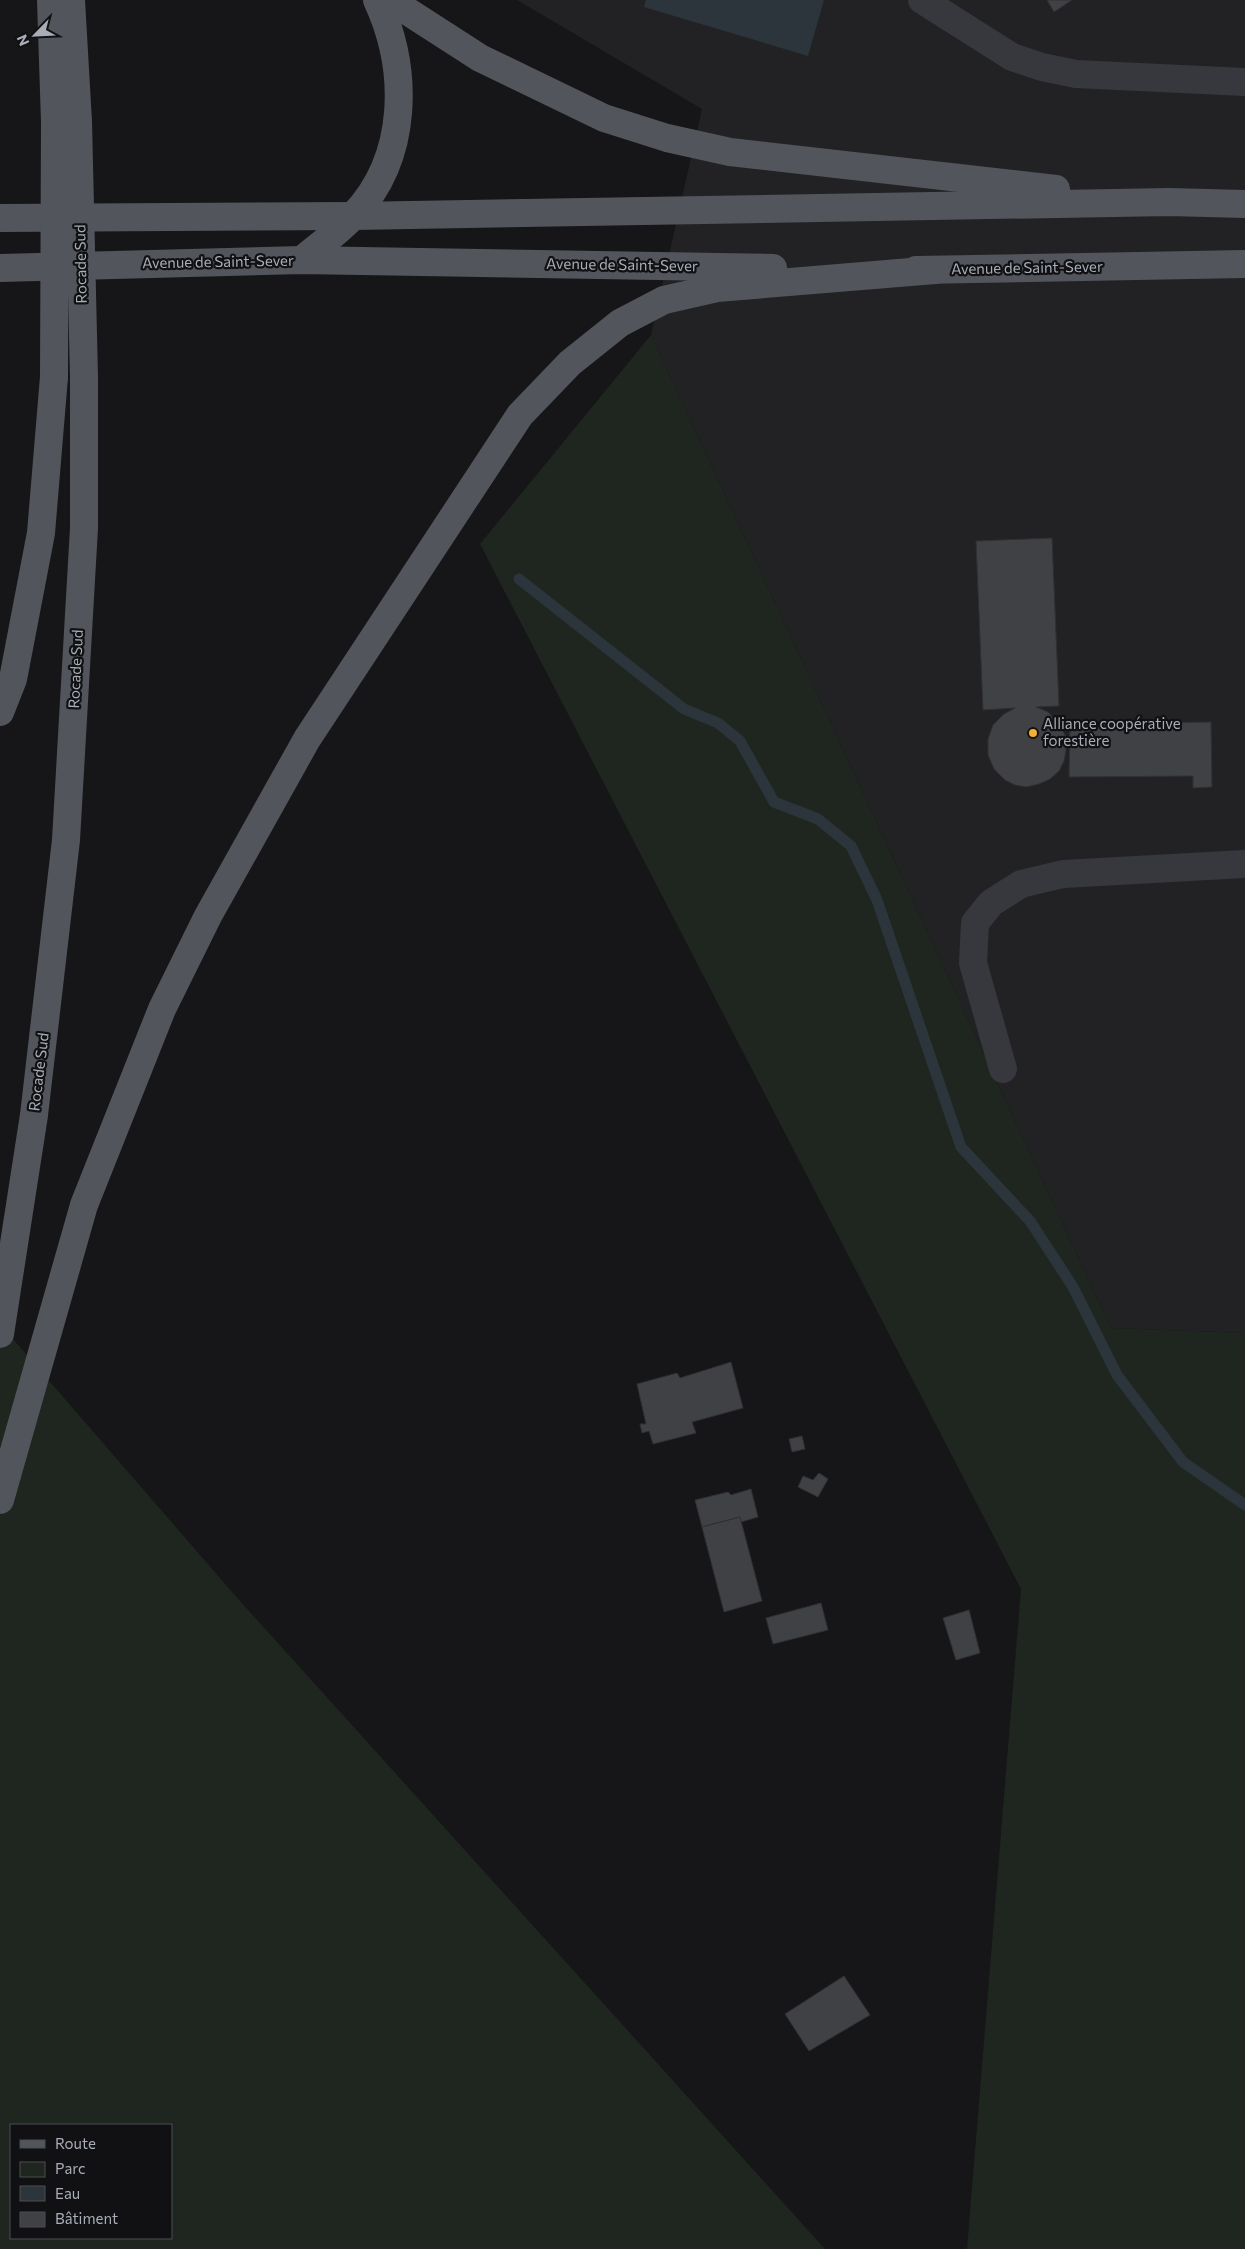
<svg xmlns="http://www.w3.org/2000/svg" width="1245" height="2249" viewBox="0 0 1245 2249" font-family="Commissioner,sans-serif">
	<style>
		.built { fill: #222225 }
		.green { fill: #1e261f; fill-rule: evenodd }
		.water { fill: #2c353c }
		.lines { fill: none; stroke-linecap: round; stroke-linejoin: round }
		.stream { stroke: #2c353c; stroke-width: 11 }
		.building { fill: #404145; stroke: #303034 }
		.minor { stroke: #37383d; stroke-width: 28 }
		.major { stroke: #53555c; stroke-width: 28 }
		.major-bridge { stroke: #53555c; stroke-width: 28 }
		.poi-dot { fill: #f2b134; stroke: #111113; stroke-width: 2 }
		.labels { text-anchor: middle; stroke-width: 4.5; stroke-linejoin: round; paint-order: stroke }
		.street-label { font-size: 15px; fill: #a8adb8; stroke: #111113 }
		.poi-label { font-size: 15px; fill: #a8adb8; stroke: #111113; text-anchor: start }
	</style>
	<rect width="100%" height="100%" fill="#161618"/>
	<!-- built -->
	<polygon class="built" points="517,0 1245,0 1245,1333 1111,1328 651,335 702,109"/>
	<!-- green -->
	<g class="green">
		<polygon points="651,335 1111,1328 1245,1333 1245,2249 967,2249 1021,1589 480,544"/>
		<path d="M0,1324L239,1600L825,2249H0ZM11,2125H171V2238H11Z"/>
	</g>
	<!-- water -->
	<polygon class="water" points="646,0 824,0 808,56 644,7"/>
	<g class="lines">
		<!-- stream -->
		<polyline class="stream" points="519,579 684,709 718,723 740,741 774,802 818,819 851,846 877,900 961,1147 1030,1221 1073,1287 1117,1375 1183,1462 1245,1505"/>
	</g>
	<!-- building -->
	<g class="building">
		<polygon points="1047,0 1072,0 1054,12"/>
		<polygon points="1052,538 1059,706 1036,707 1048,712 1061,726 1066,738 1066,750 1064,761 1059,771 1050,779 1039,784 1026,787 1015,785 1005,780 994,769 988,755 988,739 993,725 1004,714 1015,708 983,710 976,541"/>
		<polygon points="1211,722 1212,787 1193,788 1193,776 1069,777 1070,724"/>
		<polygon points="731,1362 743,1408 692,1422 696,1433 653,1444 649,1431 642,1433 640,1424 646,1424 637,1384 677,1373 680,1378"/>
		<polygon points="802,1436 805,1449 792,1452 789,1439"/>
		<polygon points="819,1473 828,1479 818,1497 798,1487 803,1476 813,1480"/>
		<polygon points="751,1489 758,1517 741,1522 740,1517 702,1527 695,1500 728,1492 731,1495"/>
		<polygon points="740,1517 762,1601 724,1612 702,1527"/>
		<polygon points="821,1603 828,1630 773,1644 766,1618"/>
		<polygon points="969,1610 980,1653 956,1660 943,1618"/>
		<polygon points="844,1976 870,2015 809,2051 785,2014"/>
	</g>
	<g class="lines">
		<!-- minor -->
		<g class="minor">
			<polyline points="922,0 1012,57 1042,67 1076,74 1245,82"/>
			<polyline points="1003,1069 973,963 975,923 991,903 1021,884 1063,874 1245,864"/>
		</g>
		<!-- major -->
		<g class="major">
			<polyline points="51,0 55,122"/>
			<polyline points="71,0 78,122"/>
			<polyline points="390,0 480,58 604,118 667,138 730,152 1056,189"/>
			<polyline points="0,218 354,216 1169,202 1245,204"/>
			<path d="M302,260C319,245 339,232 354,215C409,157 409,69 377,0"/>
			<polyline points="0,268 302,260 773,268"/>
			<polyline points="916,270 1245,264"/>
			<polyline points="0,712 13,679 41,533 54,377"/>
			<polyline points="0,1334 34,1115 66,840 84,528 84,377"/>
			<polyline points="0,1500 84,1205 162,1009 208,916 307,739 520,415 570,363 620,323 664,300 717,288 935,270"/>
		</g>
		<!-- major-bridge -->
		<g class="major-bridge">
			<polyline points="78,122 84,377"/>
			<polyline points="54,377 55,122"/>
		</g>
	</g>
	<!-- markers -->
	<circle class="poi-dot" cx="1033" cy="733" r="5"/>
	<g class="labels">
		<!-- street labels -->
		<g class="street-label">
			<text transform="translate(218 262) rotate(-1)" y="5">Avenue de Saint-Sever</text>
			<text transform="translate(81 264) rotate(-91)" y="5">Rocade Sud</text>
			<text transform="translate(622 265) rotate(1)" y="5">Avenue de Saint-Sever</text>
			<text transform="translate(1027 268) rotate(-1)" y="5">Avenue de Saint-Sever</text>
			<text transform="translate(76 669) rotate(-87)" y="5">Rocade Sud</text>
			<text transform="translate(39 1072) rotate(-83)" y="5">Rocade Sud</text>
		</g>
		<!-- poi labels -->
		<g class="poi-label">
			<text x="1043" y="729">Alliance coopérative<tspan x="1043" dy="17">forestière</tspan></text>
		</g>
	</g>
	<!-- legend -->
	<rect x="10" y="2124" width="162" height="115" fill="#111113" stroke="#4d4f55"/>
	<rect x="20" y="2140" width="25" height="8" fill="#53555c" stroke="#4d4f55"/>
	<text x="55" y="2149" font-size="15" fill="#a8adb8">Route</text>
	<rect x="20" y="2162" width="25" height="15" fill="#1e261f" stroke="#4d4f55"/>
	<text x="55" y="2174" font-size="15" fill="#a8adb8">Parc</text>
	<rect x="20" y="2186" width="25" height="15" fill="#2c353c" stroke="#4d4f55"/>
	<text x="55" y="2199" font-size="15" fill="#a8adb8">Eau</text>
	<rect x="20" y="2212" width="25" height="15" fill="#404145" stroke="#4d4f55"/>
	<text x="55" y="2224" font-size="15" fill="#a8adb8">Bâtiment</text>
	<!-- north arrow -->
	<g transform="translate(35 35) rotate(246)" stroke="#111113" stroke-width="4" paint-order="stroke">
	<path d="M0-4L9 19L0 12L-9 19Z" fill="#a8adb8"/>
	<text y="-8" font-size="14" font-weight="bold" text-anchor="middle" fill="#a8adb8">N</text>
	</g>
</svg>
